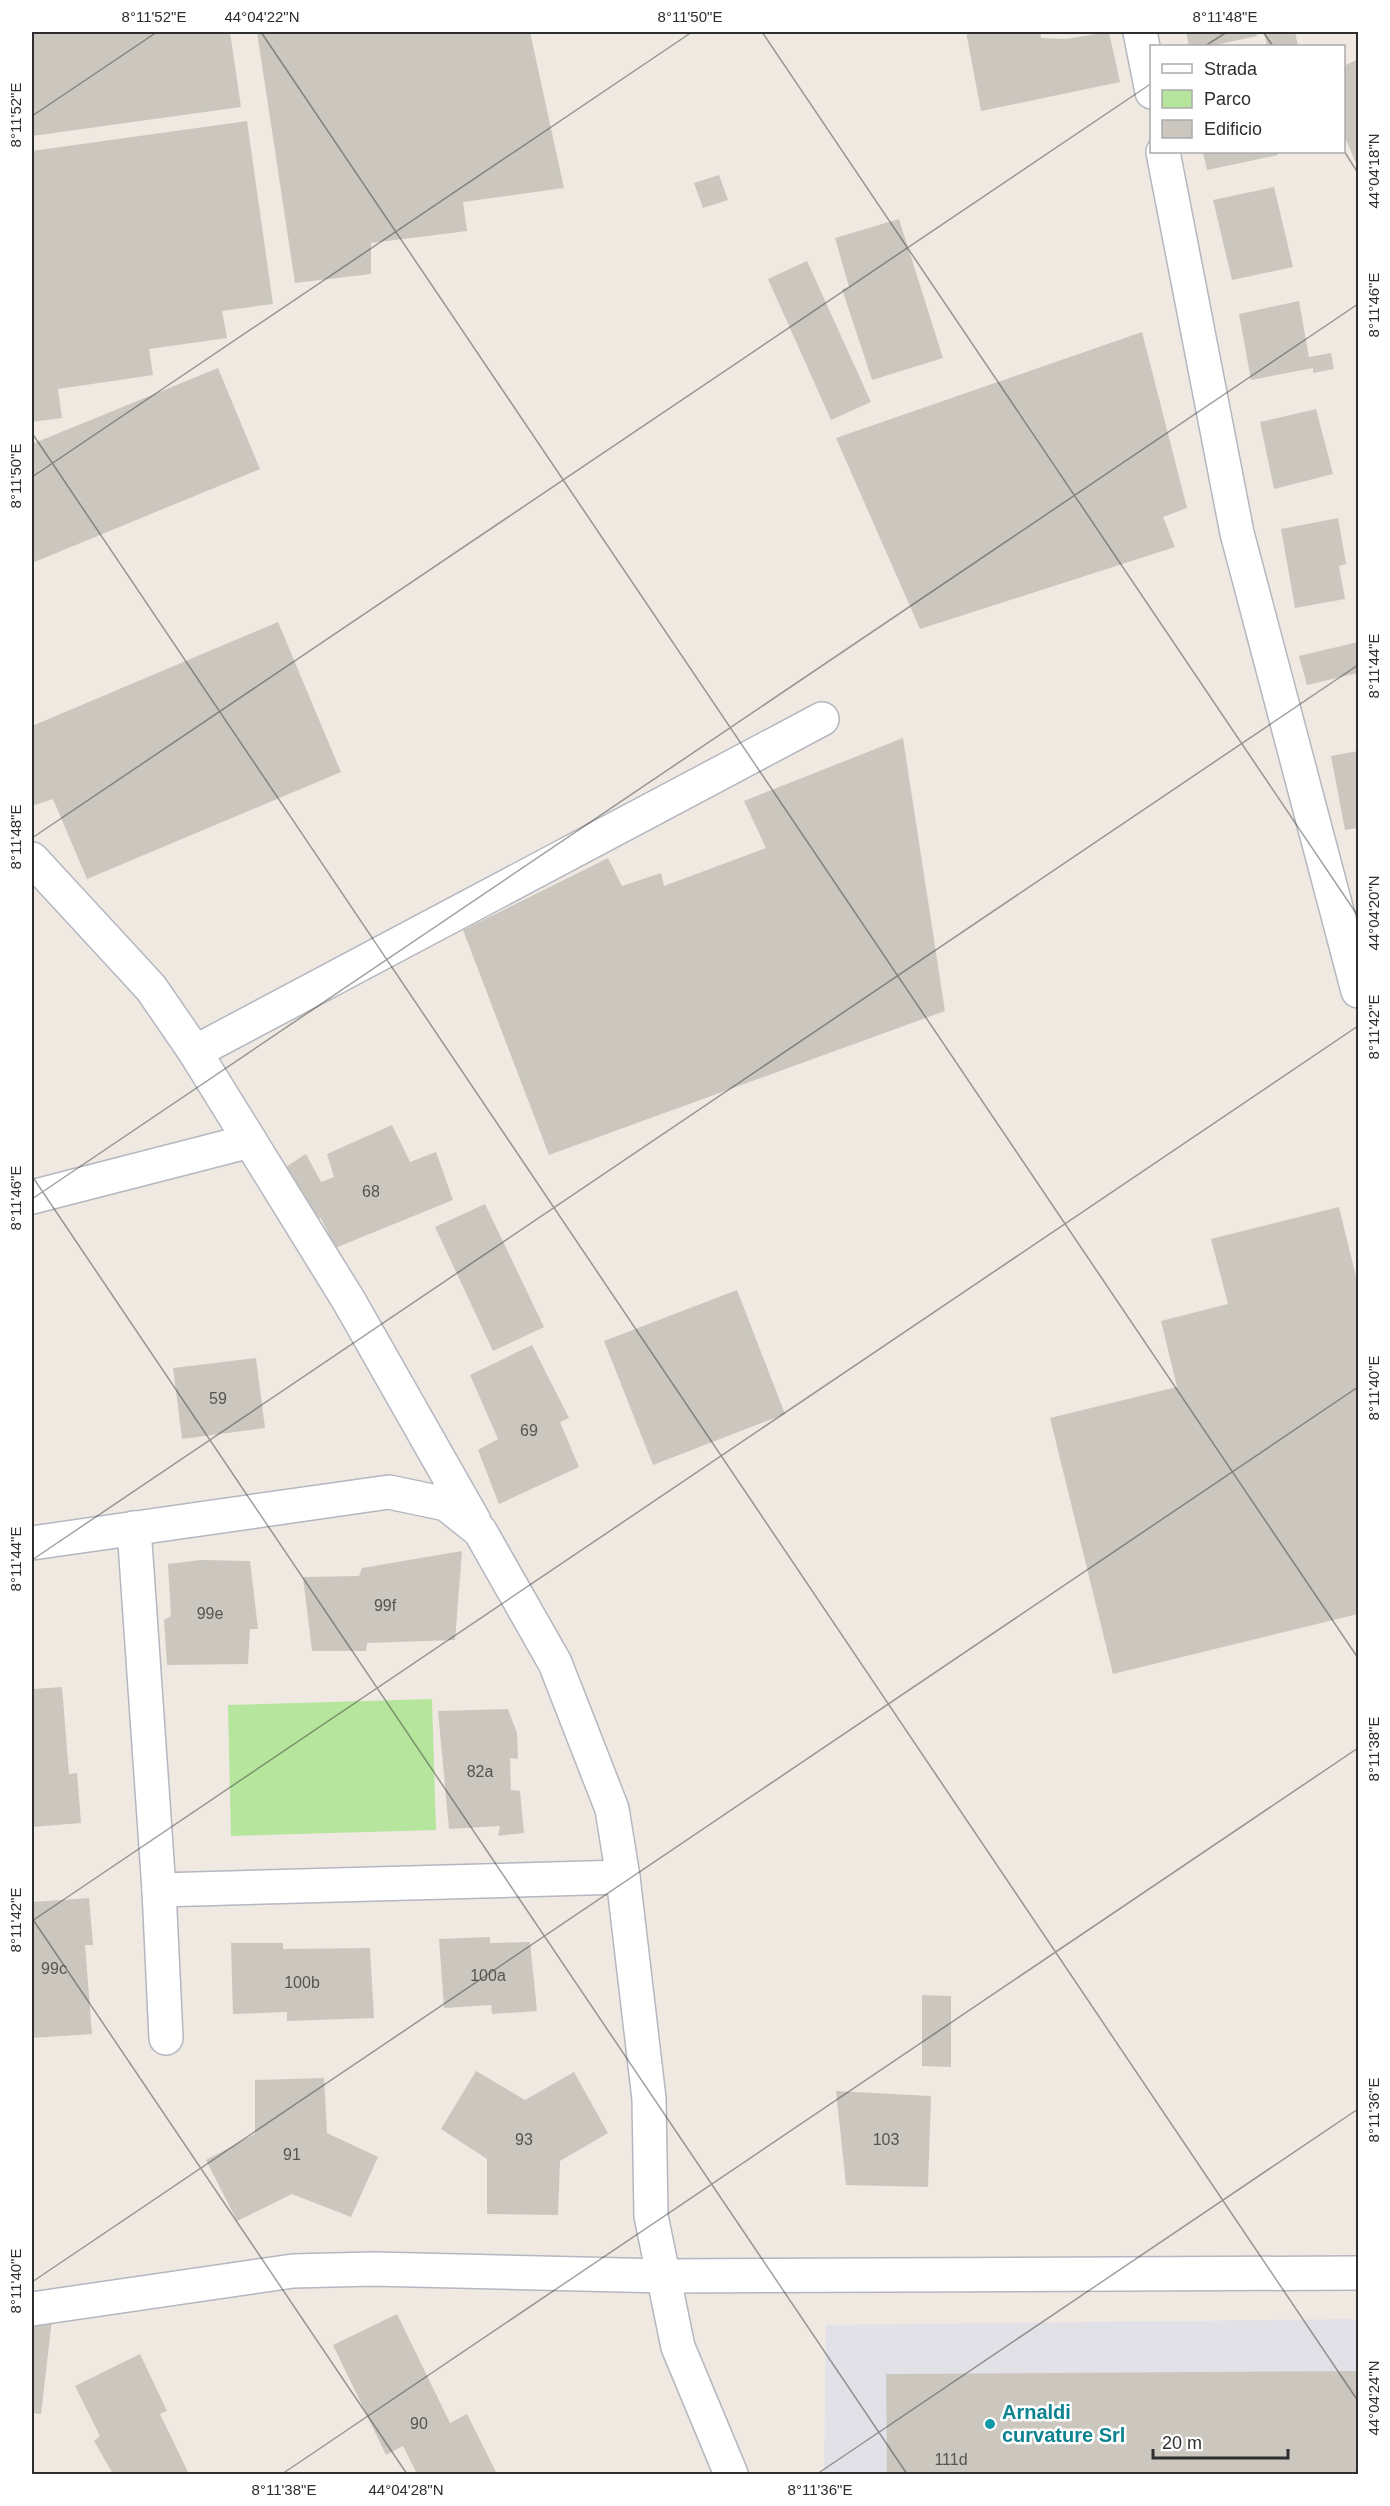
<svg xmlns="http://www.w3.org/2000/svg" width="1390" height="2506" viewBox="0 0 1390 2506" font-family="Helvetica,sans-serif">
	<style>
		.industrial { fill: #e3e1e8 }
		.green { fill: #b6e59e }
		.building { fill: #cbc7bf }
		.lines { fill: none; stroke-linecap: round; stroke-linejoin: round }
		.minor-casing { stroke: #b4b7c1; stroke-width: 36 }
		.minor { stroke: #fff; stroke-width: 33 }
		.ticks { fill: none; stroke: #2e2e2e; stroke-width: 1.5; stroke-opacity: 0.45 }
		.culture-dot { fill: #0f9aa8; stroke: #fff; stroke-width: 2 }
		.labels { text-anchor: middle; stroke-width: 5; stroke-linejoin: round; paint-order: stroke }
		.number-label { font-size: 16px; fill: #555452 }
		.culture-label { font-size: 20px; font-weight: bold; fill: #0d838f; stroke: #fff; text-anchor: start }
		.neatline { fill: none; stroke: #2e2e2e; stroke-width: 2 }
		.ticks-label { font-size: 15px; text-anchor: middle; fill: #2e2e2e }
	</style>
	<rect width="100%" height="100%" fill="#efe9e1"/>
	<!-- industrial -->
	<polygon class="industrial" points="1358,2319 1358,2474 824,2474 826,2325"/>
	<!-- green -->
	<polygon class="green" points="432,1699 436,1830 231,1836 228,1705"/>
	<!-- building -->
	<g class="building">
		<polygon points="32,32 230,32 241,107 32,136"/>
		<polygon points="257,32 530,32 564,188 463,202 467,231 371,243 371,274 295,283"/>
		<polygon points="966,32 1040,32 1041,38 1066,39 1109,32 1120,82 981,111"/>
		<polygon points="1186,32 1256,32 1257,36 1211,46 1189,46"/>
		<polygon points="1264,32 1295,32 1298,46 1267,46"/>
		<polygon points="1358,59 1358,168 1344,135 1344,66"/>
		<polygon points="247,121 273,304 222,311 227,338 149,349 153,375 58,389 62,418 32,422 32,151"/>
		<polygon points="1203,152 1277,152 1278,155 1207,170"/>
		<polygon points="719,175 728,200 703,208 694,183"/>
		<polygon points="1274,187 1293,267 1232,280 1213,200"/>
		<polygon points="899,219 943,358 872,380 842,289 849,287 835,238"/>
		<polygon points="807,261 871,402 831,420 768,279"/>
		<polygon points="1299,301 1309,357 1331,353 1334,369 1313,373 1313,368 1251,380 1239,314"/>
		<polygon points="1142,332 1187,508 1163,517 1175,547 920,629 836,438"/>
		<polygon points="218,368 260,469 32,563 32,444"/>
		<polygon points="1316,409 1333,474 1274,489 1260,422"/>
		<polygon points="1338,518 1346,564 1339,566 1345,599 1295,608 1281,529"/>
		<polygon points="278,622 341,772 87,879 53,799 32,806 32,726"/>
		<polygon points="1358,642 1358,673 1307,685 1299,656"/>
		<polygon points="903,738 945,1011 549,1155 463,930 608,858 622,886 661,873 664,886 766,848 744,801"/>
		<polygon points="1358,751 1358,828 1345,830 1331,756"/>
		<polygon points="392,1125 410,1162 436,1152 453,1200 335,1248 321,1218 311,1220 281,1170 306,1154 321,1182 334,1177 327,1154"/>
		<polygon points="485,1204 544,1327 493,1351 435,1227"/>
		<polygon points="1339,1207 1358,1285 1358,1614 1113,1674 1050,1418 1177,1387 1161,1321 1228,1304 1211,1239"/>
		<polygon points="737,1290 785,1414 653,1465 604,1341"/>
		<polygon points="532,1345 569,1418 560,1422 579,1467 499,1504 478,1450 498,1439 470,1375"/>
		<polygon points="256,1358 265,1428 182,1439 173,1368"/>
		<polygon points="462,1551 455,1640 367,1643 366,1651 312,1651 303,1577 359,1576 362,1568"/>
		<polygon points="201,1560 250,1561 258,1629 250,1629 248,1664 167,1665 164,1620 171,1616 168,1564"/>
		<polygon points="62,1687 69,1774 77,1773 81,1823 32,1827 32,1689"/>
		<polygon points="508,1709 517,1733 518,1759 510,1758 511,1790 520,1791 524,1833 498,1836 500,1826 449,1829 438,1711"/>
		<polygon points="89,1898 93,1945 85,1945 92,2034 32,2038 32,1902"/>
		<polygon points="490,1937 490,1943 530,1942 537,2011 492,2014 491,2005 444,2008 439,1939"/>
		<polygon points="231,1943 283,1943 283,1949 370,1948 374,2018 287,2021 287,2012 233,2014"/>
		<polygon points="922,1995 951,1996 951,2067 922,2066"/>
		<polygon points="476,2071 525,2100 574,2072 608,2133 560,2161 558,2215 487,2214 487,2159 441,2129"/>
		<polygon points="324,2078 327,2133 378,2157 351,2217 292,2194 237,2221 206,2160 255,2134 255,2080"/>
		<polygon points="836,2091 931,2096 928,2187 846,2185"/>
		<polygon points="397,2314 450,2423 467,2414 497,2474 417,2474 403,2446 386,2455 333,2345"/>
		<polygon points="52,2319 41,2414 32,2413 32,2324"/>
		<polygon points="140,2354 167,2411 160,2414 189,2474 113,2474 94,2441 100,2436 75,2386"/>
		<polygon points="1358,2371 1358,2474 887,2474 886,2374"/>
	</g>
	<g class="lines">
		<!-- minor casing -->
		<g class="minor-casing">
			<g id="minor">
				<polyline points="1140,32 1152,92"/>
				<polyline points="1163,152 1237,533 1358,991"/>
				<polyline points="32,859 151,988 195,1052 349,1301 474,1521"/>
				<polyline points="195,1052 822,719"/>
				<polyline points="32,1197 250,1141"/>
				<polyline points="134,1528 159,1890 166,2038"/>
				<polyline points="32,1543 389,1492 446,1504 480,1531 555,1663 612,1809 623,1877 649,2099 651,2216 678,2347 731,2474"/>
				<polyline points="159,1890 623,1877"/>
				<polyline points="32,2309 293,2271 373,2269 664,2276 1358,2273"/>
			</g>
		</g>
		<!-- minor -->
		<use href="#minor" class="minor"/>
	</g>
	<!-- ticks -->
	<path class="ticks" d="M261,32L1358,1658M762,32L1358,916M1263,32L1273,46M1205,46L1227,32M32,116L157,32M1344,151L1358,173M32,433L1358,2401M32,477L692,32M32,838L1152,83M32,1176L907,2474M32,1199L1358,304M32,1560L1358,665M32,1918L407,2474M32,1921L1358,1026M32,2282L1358,1387M282,2474L1358,1748M817,2474L1358,2109M1353,2474L1358,2471"/>
	<!-- markers -->
	<circle class="culture-dot" cx="990" cy="2424" r="6"/>
	<g class="labels">
		<!-- number labels -->
		<g class="number-label">
			<text x="371" y="1197">68</text>
			<text x="218" y="1404">59</text>
			<text x="529" y="1436">69</text>
			<text x="385" y="1611">99f</text>
			<text x="210" y="1619">99e</text>
			<text x="480" y="1777">82a</text>
			<text x="54" y="1974">99c</text>
			<text x="488" y="1981">100a</text>
			<text x="302" y="1988">100b</text>
			<text x="524" y="2145">93</text>
			<text x="886" y="2145">103</text>
			<text x="292" y="2160">91</text>
			<text x="419" y="2429">90</text>
			<text x="951" y="2465">111d</text>
		</g>
		<!-- culture labels -->
		<g class="culture-label">
			<text x="1002" y="2419">Arnaldi<tspan x="1002" dy="23">curvature Srl</tspan></text>
		</g>
	</g>
	<!-- border -->
	<rect width="1390" height="2506" fill="none" stroke="#ffffff" stroke-width="66"/>
	<!-- legend -->
	<rect x="1150" y="45" width="195" height="108" fill="#ffffff" stroke="#ababab" stroke-width="1.5"/>
	<rect x="1162" y="64" width="30" height="9" fill="#ffffff" stroke="#ababab" stroke-width="1.5"/>
	<text x="1204" y="75" font-size="18" fill="#2e2e2e">Strada</text>
	<rect x="1162" y="90" width="30" height="18" fill="#b6e59e" stroke="#ababab" stroke-width="1.5"/>
	<text x="1204" y="105" font-size="18" fill="#2e2e2e">Parco</text>
	<rect x="1162" y="120" width="30" height="18" fill="#cbc7bf" stroke="#ababab" stroke-width="1.5"/>
	<text x="1204" y="135" font-size="18" fill="#2e2e2e">Edificio</text>
	<!-- scale -->
	<path d="M1153 2449v9h135v-9" fill="none" stroke="#2e2e2e" stroke-width="3"/>
	<text x="1162" y="2449" font-size="18" fill="#2e2e2e" stroke="#ffffff" stroke-width="4.5" paint-order="stroke">20 m</text>
	<rect x="33" y="33" width="1324" height="2440" class="neatline"/>
	<g class="ticks-label">
		<text x="154" y="22">8°11'52"E</text>
		<text x="262" y="22">44°04'22"N</text>
		<text x="690" y="22">8°11'50"E</text>
		<text x="1225" y="22">8°11'48"E</text>
		<text transform="translate(16 115) rotate(-90)" y="5">8°11'52"E</text>
		<text transform="translate(1374 171) rotate(-90)" y="5">44°04'18"N</text>
		<text transform="translate(1374 305) rotate(-90)" y="5">8°11'46"E</text>
		<text transform="translate(16 476) rotate(-90)" y="5">8°11'50"E</text>
		<text transform="translate(1374 666) rotate(-90)" y="5">8°11'44"E</text>
		<text transform="translate(16 837) rotate(-90)" y="5">8°11'48"E</text>
		<text transform="translate(1374 913) rotate(-90)" y="5">44°04'20"N</text>
		<text transform="translate(1374 1027) rotate(-90)" y="5">8°11'42"E</text>
		<text transform="translate(16 1198) rotate(-90)" y="5">8°11'46"E</text>
		<text transform="translate(1374 1388) rotate(-90)" y="5">8°11'40"E</text>
		<text transform="translate(16 1559) rotate(-90)" y="5">8°11'44"E</text>
		<text transform="translate(1374 1749) rotate(-90)" y="5">8°11'38"E</text>
		<text transform="translate(16 1920) rotate(-90)" y="5">8°11'42"E</text>
		<text transform="translate(1374 2110) rotate(-90)" y="5">8°11'36"E</text>
		<text transform="translate(16 2281) rotate(-90)" y="5">8°11'40"E</text>
		<text transform="translate(1374 2398) rotate(-90)" y="5">44°04'24"N</text>
		<text x="284" y="2495">8°11'38"E</text>
		<text x="406" y="2495">44°04'28"N</text>
		<text x="820" y="2495">8°11'36"E</text>
	</g>
</svg>
